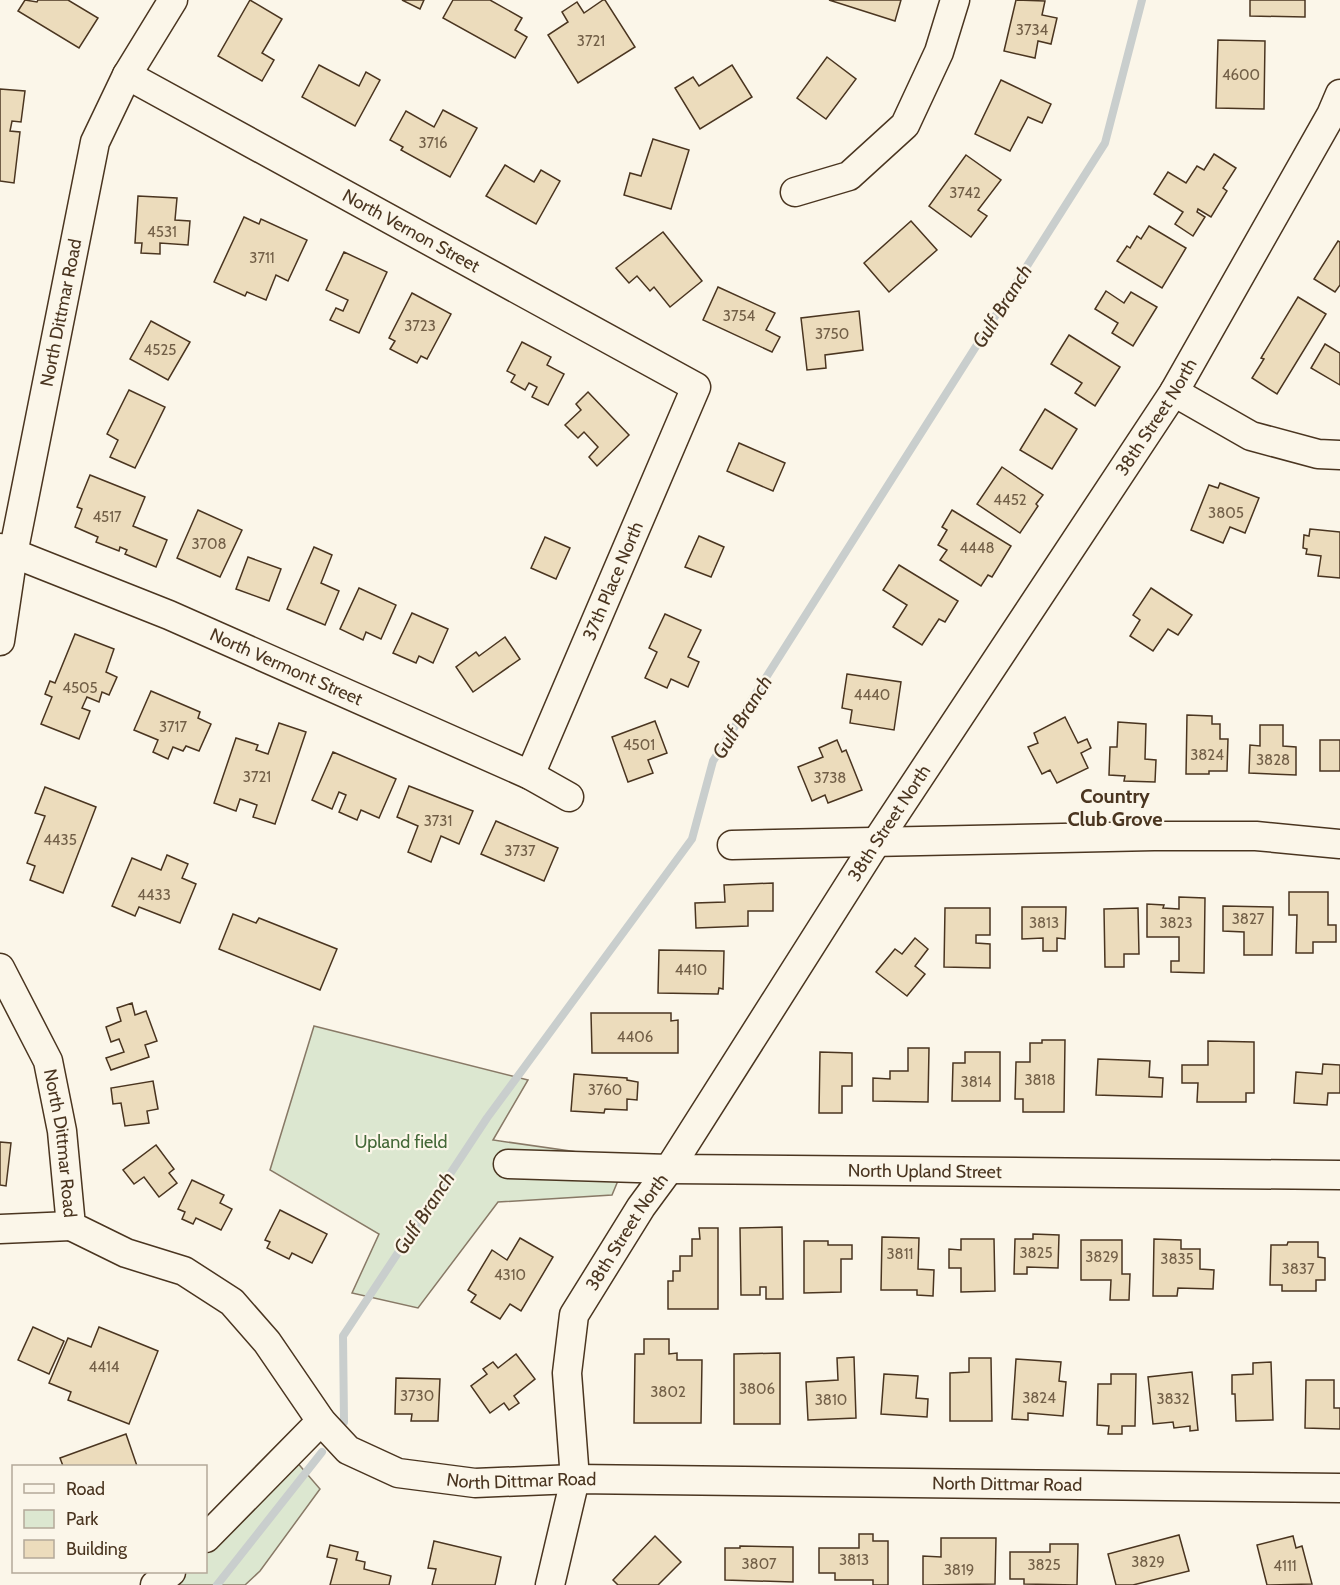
<svg xmlns="http://www.w3.org/2000/svg" width="1340" height="1585" viewBox="0 0 1340 1585" font-family="Cabin,sans-serif">
	<style>
		.green { fill: #dce7d0; stroke: #887966; stroke-width: 1.5 }
		.lines { fill: none; stroke-linecap: round; stroke-linejoin: round }
		.stream { stroke: #c9cecd; stroke-width: 8 }
		.building { fill: #ecdcbc; stroke: #4a3520; stroke-width: 1.5 }
		.minor-casing { stroke: #4a3520; stroke-width: 31 }
		.minor { stroke: #fbf6e9; stroke-width: 28 }
		.labels { text-anchor: middle; stroke-width: 4.5; stroke-linejoin: round; paint-order: stroke }
		.number-label { font-size: 15px; fill: #725f47 }
		.street-label { font-size: 18px; fill: #4a3520; stroke: #fbf6e9 }
		.park-label { font-size: 18px; fill: #436837; stroke: #fbf6e9 }
		.water-label { font-size: 20px; font-style: italic; fill: #4a3520; stroke: #fbf6e9 }
		.neighbourhood-label { font-size: 20px; font-weight: bold; fill: #4a3520; stroke: #fbf6e9 }
	</style>
	<rect width="100%" height="100%" fill="#fbf6e9"/>
	<!-- green -->
	<g class="green">
		<polygon points="314,1026 528,1080 493,1140 627,1159 612,1195 498,1202 418,1308 352,1293 379,1234 270,1170"/>
		<polygon points="289,1453 320,1489 260,1571 245,1585 155,1585 171,1572 206,1572 206,1537"/>
	</g>
	<g class="lines">
		<!-- stream -->
		<g class="stream">
			<polyline points="344,1422 343,1336 487,1118 692,839 713,761 1105,143 1142,0"/>
			<polyline points="217,1585 322,1452"/>
		</g>
	</g>
	<!-- building -->
	<g class="building">
		<polygon points="25,0 37,2 38,0 68,0 98,18 79,48 18,11"/>
		<polygon points="250,0 282,19 262,53 274,60 262,81 218,56"/>
		<polygon points="402,0 424,0 420,9"/>
		<polygon points="453,0 490,0 522,18 515,30 527,37 515,58 443,18"/>
		<polygon points="603,0 605,0 635,47 578,83 548,35 568,22 562,12 577,2 584,13"/>
		<polygon points="829,0 901,0 895,21"/>
		<polygon points="1016,0 1045,1 1042,15 1057,18 1051,44 1038,41 1035,58 1004,51"/>
		<polygon points="1250,0 1305,0 1305,17 1250,16"/>
		<polygon points="1218,40 1265,41 1264,109 1216,108"/>
		<polygon points="827,57 856,79 826,119 797,98"/>
		<polygon points="319,65 359,86 366,72 380,80 355,126 302,97"/>
		<polygon points="732,65 752,97 700,129 675,88 693,77 699,86"/>
		<polygon points="1001,80 1051,104 1042,123 1028,117 1010,151 975,134"/>
		<polygon points="0,89 25,91 21,122 12,121 10,131 20,132 14,183 0,181"/>
		<polygon points="443,110 477,128 450,177 401,150 403,147 390,140 406,111 434,127"/>
		<polygon points="653,139 689,150 671,209 624,195 630,173 641,176"/>
		<polygon points="1214,154 1236,168 1223,188 1227,191 1211,217 1198,209 1197,212 1205,217 1193,236 1175,224 1183,212 1154,194 1168,172 1186,183 1197,166 1204,170"/>
		<polygon points="966,155 1001,180 978,210 987,216 971,237 929,206"/>
		<polygon points="505,165 534,182 541,170 560,181 536,224 486,196"/>
		<polygon points="138,196 177,198 175,220 190,221 188,245 160,243 160,254 141,253 142,243 135,243"/>
		<polygon points="244,217 259,224 261,219 307,240 288,281 276,275 266,300 247,292 245,296 214,282"/>
		<polygon points="911,221 937,250 889,292 864,263"/>
		<polygon points="1149,226 1186,248 1162,288 1117,261 1127,246 1130,248 1137,236 1141,239"/>
		<polygon points="663,232 702,281 670,307 654,287 650,291 637,276 629,283 616,268"/>
		<polygon points="1338,241 1340,242 1340,285 1335,292 1314,279"/>
		<polygon points="344,252 387,272 359,333 330,320 336,308 343,311 348,300 326,290"/>
		<polygon points="718,287 775,313 766,330 780,337 772,352 703,320"/>
		<polygon points="1106,291 1124,303 1131,292 1157,307 1133,346 1112,333 1118,323 1095,309"/>
		<polygon points="412,293 451,314 427,359 421,356 417,363 390,349 395,341 389,338"/>
		<polygon points="1298,297 1326,314 1277,394 1252,378 1264,359 1261,358"/>
		<polygon points="859,311 863,350 825,355 826,368 807,370 801,318"/>
		<polygon points="151,321 190,342 168,380 130,359"/>
		<polygon points="1069,335 1120,367 1095,406 1075,393 1082,383 1051,364"/>
		<polygon points="522,342 551,357 547,365 564,374 548,405 532,397 537,387 529,383 525,390 511,382 515,375 507,371"/>
		<polygon points="1325,344 1340,353 1340,385 1311,368"/>
		<polygon points="129,390 165,407 135,468 110,457 118,440 107,434"/>
		<polygon points="588,392 629,435 597,466 589,457 598,447 584,432 578,438 565,425 581,410 576,404"/>
		<polygon points="1045,409 1077,429 1052,469 1020,450"/>
		<polygon points="739,443 785,463 773,491 727,471"/>
		<polygon points="1002,467 1043,495 1036,504 1038,506 1020,533 977,504"/>
		<polygon points="90,475 145,497 133,526 167,540 156,567 125,554 127,550 120,547 119,551 96,542 98,537 75,527 82,509 77,507"/>
		<polygon points="1220,483 1259,498 1245,533 1230,527 1223,543 1191,530 1209,485 1218,488"/>
		<polygon points="198,510 242,530 220,577 177,558"/>
		<polygon points="952,510 1011,546 992,577 988,575 981,586 940,560 947,550 938,545 947,530 942,527"/>
		<polygon points="1310,529 1340,532 1340,578 1318,576 1321,556 1306,554 1307,549 1303,548 1304,535 1309,536"/>
		<polygon points="699,536 724,547 711,577 685,567"/>
		<polygon points="545,537 570,548 556,579 531,568"/>
		<polygon points="314,547 332,555 321,583 339,591 325,625 287,609"/>
		<polygon points="248,557 281,569 269,601 236,589"/>
		<polygon points="899,565 958,601 945,622 939,619 922,645 893,627 907,605 883,590"/>
		<polygon points="359,588 396,605 381,639 366,632 363,640 340,629"/>
		<polygon points="1151,588 1192,615 1178,635 1168,629 1153,651 1130,636 1140,620 1133,615"/>
		<polygon points="412,613 448,629 433,663 419,656 416,663 393,653"/>
		<polygon points="665,614 701,630 688,657 699,662 688,687 671,679 667,688 645,678 657,652 649,648"/>
		<polygon points="75,634 114,649 106,672 117,677 109,695 102,692 99,702 87,697 82,708 90,711 79,739 41,724 52,697 45,694 50,681 55,683"/>
		<polygon points="505,637 520,659 473,692 456,667 476,652 479,656"/>
		<polygon points="847,674 901,682 894,730 850,723 852,710 842,708"/>
		<polygon points="151,691 200,712 198,718 211,724 199,751 186,746 183,751 173,747 168,759 153,752 158,740 134,730"/>
		<polygon points="1187,715 1212,716 1212,724 1220,724 1220,739 1228,739 1227,771 1209,771 1209,774 1186,774"/>
		<polygon points="1065,717 1078,743 1087,739 1091,748 1081,753 1088,768 1057,783 1050,770 1042,774 1028,747 1038,743 1034,733"/>
		<polygon points="655,721 667,753 648,760 653,773 628,782 612,737"/>
		<polygon points="1118,722 1146,724 1145,759 1156,760 1155,782 1124,781 1125,776 1109,775 1110,747 1117,747"/>
		<polygon points="279,723 306,732 275,824 253,817 257,805 240,799 236,811 214,803 236,738 258,745 256,750 268,754"/>
		<polygon points="1260,725 1283,725 1283,746 1296,747 1296,775 1249,773 1250,745 1260,746"/>
		<polygon points="837,740 842,752 846,750 862,790 828,803 825,795 812,801 798,767 823,757 819,748"/>
		<rect x="1320" y="740" width="20" height="31"/>
		<polygon points="333,752 396,779 379,818 361,810 357,820 339,812 346,795 339,792 332,809 312,800"/>
		<polygon points="409,786 473,811 459,844 441,836 431,862 408,852 418,826 397,817"/>
		<polygon points="45,787 96,807 63,893 30,880 35,866 27,863 45,816 35,813"/>
		<polygon points="496,821 558,848 544,881 481,854"/>
		<polygon points="167,855 188,864 182,878 196,884 180,923 139,907 135,916 112,906 132,858 161,870"/>
		<polygon points="773,883 773,911 748,911 748,926 696,928 695,903 725,902 724,885"/>
		<polygon points="1289,892 1328,892 1328,925 1336,925 1336,942 1313,942 1313,953 1296,953 1297,915 1289,915"/>
		<polygon points="1179,897 1205,898 1204,973 1171,972 1171,961 1179,961 1179,937 1147,937 1147,904 1164,905 1163,908 1179,909"/>
		<polygon points="1223,906 1273,907 1272,955 1244,955 1244,932 1223,931"/>
		<polygon points="1022,907 1066,907 1065,939 1057,938 1057,951 1043,951 1043,938 1022,939"/>
		<polygon points="945,908 990,908 990,935 976,935 976,943 990,944 990,968 944,967"/>
		<polygon points="1138,908 1139,954 1124,954 1124,967 1105,967 1104,909"/>
		<polygon points="233,914 256,923 259,918 337,949 320,990 219,949"/>
		<polygon points="915,938 928,949 915,966 925,974 907,996 876,972 895,949 902,954"/>
		<polygon points="659,950 724,951 723,989 719,988 718,994 658,993"/>
		<polygon points="132,1003 135,1015 146,1011 157,1041 145,1045 149,1057 111,1070 106,1058 124,1052 119,1039 111,1042 106,1027 121,1021 117,1008"/>
		<polygon points="591,1013 671,1013 671,1021 678,1020 678,1053 592,1053"/>
		<polygon points="1042,1040 1065,1040 1064,1112 1023,1112 1023,1099 1015,1099 1016,1062 1030,1062 1030,1043 1042,1043"/>
		<polygon points="1208,1041 1254,1042 1254,1093 1246,1093 1246,1102 1197,1102 1198,1083 1182,1083 1182,1065 1208,1065"/>
		<polygon points="908,1048 929,1048 928,1102 873,1101 873,1078 890,1079 890,1071 908,1071"/>
		<polygon points="820,1052 852,1053 852,1086 842,1086 842,1113 819,1113"/>
		<polygon points="965,1052 1000,1052 1000,1101 952,1101 953,1063 965,1063"/>
		<polygon points="1098,1059 1150,1061 1149,1077 1163,1078 1162,1097 1096,1095"/>
		<polygon points="1323,1064 1340,1065 1340,1093 1328,1093 1327,1105 1294,1103 1296,1072 1322,1074"/>
		<polygon points="574,1074 627,1078 627,1080 638,1082 637,1100 627,1099 627,1110 605,1109 604,1113 571,1111"/>
		<polygon points="153,1081 158,1109 147,1111 149,1123 125,1126 121,1103 113,1104 111,1088"/>
		<polygon points="0,1142 11,1143 6,1186 0,1185"/>
		<polygon points="156,1145 174,1169 169,1173 177,1183 159,1197 144,1177 134,1184 123,1170"/>
		<polygon points="192,1180 224,1195 220,1203 232,1209 221,1230 196,1218 193,1224 182,1219 185,1212 178,1209"/>
		<polygon points="280,1210 327,1234 312,1263 292,1253 289,1259 267,1248 270,1242 265,1240"/>
		<polygon points="782,1227 783,1299 766,1299 766,1287 760,1287 760,1295 741,1295 740,1228"/>
		<polygon points="699,1228 718,1228 718,1309 668,1309 668,1281 673,1281 673,1271 680,1271 680,1256 692,1256 692,1239 700,1239"/>
		<polygon points="1033,1234 1059,1235 1058,1268 1027,1267 1027,1274 1014,1274 1015,1239 1033,1239"/>
		<polygon points="882,1237 919,1238 918,1269 934,1270 933,1296 917,1295 917,1290 881,1290"/>
		<polygon points="520,1238 553,1257 521,1311 510,1304 500,1319 471,1302 476,1295 468,1290 492,1250 507,1260"/>
		<polygon points="961,1239 994,1239 995,1291 961,1292 961,1268 949,1268 949,1249 961,1250"/>
		<polygon points="1154,1239 1181,1240 1181,1249 1200,1249 1200,1269 1214,1270 1213,1289 1178,1288 1177,1296 1153,1296"/>
		<polygon points="1081,1240 1122,1240 1122,1274 1130,1274 1129,1300 1110,1300 1111,1280 1081,1280"/>
		<polygon points="804,1241 828,1241 828,1245 852,1245 852,1259 841,1259 841,1292 804,1293"/>
		<polygon points="1288,1242 1318,1242 1318,1257 1325,1258 1325,1280 1316,1280 1316,1291 1282,1291 1282,1285 1270,1285 1271,1245 1287,1245"/>
		<polygon points="33,1327 64,1341 49,1374 18,1360"/>
		<polygon points="99,1327 158,1351 129,1424 68,1400 71,1392 49,1383 68,1338 91,1347"/>
		<polygon points="644,1339 669,1339 669,1354 677,1353 677,1360 702,1360 701,1423 634,1423 635,1354 644,1354"/>
		<polygon points="780,1353 780,1424 734,1424 734,1354"/>
		<polygon points="516,1354 535,1379 514,1396 519,1403 509,1410 504,1403 490,1413 471,1386 487,1374 483,1369 493,1362 498,1368"/>
		<polygon points="854,1357 856,1418 808,1420 806,1382 838,1380 837,1358"/>
		<polygon points="969,1358 991,1358 992,1421 950,1421 950,1373 969,1372"/>
		<polygon points="1016,1359 1061,1362 1059,1381 1066,1382 1063,1416 1028,1413 1028,1420 1012,1419"/>
		<polygon points="1271,1362 1273,1420 1236,1421 1235,1394 1232,1394 1232,1375 1253,1374 1253,1363"/>
		<polygon points="1192,1372 1198,1430 1190,1431 1190,1426 1174,1428 1173,1422 1153,1424 1148,1377"/>
		<polygon points="884,1374 918,1376 916,1398 928,1399 927,1417 881,1414"/>
		<polygon points="1111,1374 1136,1374 1135,1426 1122,1426 1122,1434 1108,1434 1109,1426 1097,1425 1098,1384 1111,1384"/>
		<polygon points="396,1378 440,1379 438,1421 411,1421 412,1414 395,1414"/>
		<polygon points="1306,1380 1334,1380 1334,1408 1340,1408 1340,1429 1305,1428"/>
		<polygon points="126,1434 137,1466 63,1466 60,1458"/>
		<polygon points="859,1534 873,1534 873,1541 888,1541 888,1585 873,1585 873,1580 835,1580 835,1573 819,1573 819,1548 859,1548"/>
		<polygon points="1179,1535 1189,1571 1133,1585 1116,1585 1108,1554"/>
		<polygon points="655,1536 681,1562 658,1585 618,1585 613,1580"/>
		<polygon points="1293,1536 1296,1548 1302,1546 1312,1584 1267,1585 1257,1545"/>
		<polygon points="941,1538 996,1538 995,1584 923,1585 923,1556 941,1557"/>
		<polygon points="434,1541 501,1557 495,1585 432,1585 436,1569 428,1568"/>
		<polygon points="1050,1544 1078,1544 1077,1585 1024,1584 1024,1579 1010,1579 1010,1552 1050,1552"/>
		<polygon points="330,1545 358,1552 356,1560 365,1562 364,1569 391,1576 389,1585 330,1585 337,1559 327,1557"/>
		<polygon points="740,1546 793,1547 793,1582 725,1580 725,1548 740,1548"/>
	</g>
	<g class="lines">
		<!-- minor casing -->
		<g class="minor-casing">
			<g id="minor">
				<path id="s1" d="M127,75L696,387L530,775"/>
				<polyline points="795,192 849,176 905,125 939,52 955,0"/>
				<polyline points="1174,392 1251,436 1318,454 1340,455"/>
				<path id="s2" d="M0,548L169,615L530,775L569,797"/>
				<path id="s3" d="M0,641L13,554L95,142L127,75L173,0"/>
				<polyline points="732,845 1154,836 1256,836 1340,844"/>
				<path id="s4" d="M0,968L48,1061L62,1131L71,1226L126,1253L184,1271L232,1302L267,1342L321,1421L348,1450L398,1473L475,1483L575,1479L1340,1488"/>
				<path id="s5" d="M508,1164L669,1169L1340,1175"/>
				<polyline points="0,1229 71,1226"/>
				<polyline points="206,1538 321,1421"/>
				<polyline points="155,1585 171,1572"/>
				<path id="s6" d="M550,1585L575,1479L567,1373L574,1315L641,1207L669,1169L877,841L1174,392L1331,115L1340,94"/>
			</g>
		</g>
		<!-- minor -->
		<use href="#minor" class="minor"/>
	</g>
	<g class="labels">
		<!-- number labels -->
		<g class="number-label">
			<text x="1032" y="35">3734</text>
			<text x="591" y="46">3721</text>
			<text x="1241" y="80">4600</text>
			<text x="433" y="148">3716</text>
			<text x="965" y="198">3742</text>
			<text x="162" y="237">4531</text>
			<text x="262" y="263">3711</text>
			<text x="739" y="321">3754</text>
			<text x="420" y="331">3723</text>
			<text x="832" y="339">3750</text>
			<text x="160" y="355">4525</text>
			<text x="1010" y="505">4452</text>
			<text x="1226" y="518">3805</text>
			<text x="107" y="522">4517</text>
			<text x="209" y="549">3708</text>
			<text x="977" y="553">4448</text>
			<text x="80" y="693">4505</text>
			<text x="872" y="700">4440</text>
			<text x="173" y="732">3717</text>
			<text x="639" y="750">4501</text>
			<text x="1207" y="760">3824</text>
			<text x="1273" y="765">3828</text>
			<text x="257" y="782">3721</text>
			<text x="830" y="783">3738</text>
			<text x="438" y="826">3731</text>
			<text x="60" y="845">4435</text>
			<text x="520" y="856">3737</text>
			<text x="154" y="900">4433</text>
			<text x="1248" y="924">3827</text>
			<text x="1044" y="928">3813</text>
			<text x="1176" y="928">3823</text>
			<text x="691" y="975">4410</text>
			<text x="635" y="1042">4406</text>
			<text x="1040" y="1085">3818</text>
			<text x="976" y="1087">3814</text>
			<text x="605" y="1095">3760</text>
			<text x="1036" y="1258">3825</text>
			<text x="900" y="1259">3811</text>
			<text x="1102" y="1262">3829</text>
			<text x="1177" y="1264">3835</text>
			<text x="1298" y="1274">3837</text>
			<text x="510" y="1280">4310</text>
			<text x="104" y="1372">4414</text>
			<text x="757" y="1394">3806</text>
			<text x="668" y="1397">3802</text>
			<text x="417" y="1401">3730</text>
			<text x="1039" y="1403">3824</text>
			<text x="1173" y="1404">3832</text>
			<text x="831" y="1405">3810</text>
			<text x="854" y="1565">3813</text>
			<text x="1148" y="1567">3829</text>
			<text x="759" y="1569">3807</text>
			<text x="1044" y="1570">3825</text>
			<text x="1285" y="1571">4111</text>
			<text x="959" y="1575">3819</text>
		</g>
		<!-- street labels -->
		<g class="street-label">
			<text dy="6" stroke="none"><textPath href="#s1" startOffset="324">North Vernon Street</textPath></text>
			<text dy="6" stroke="none"><textPath href="#s3" startOffset="334">North Dittmar Road</textPath></text>
			<text dy="6" stroke="none"><textPath href="#s6" startOffset="1344">38th Street North</textPath></text>
			<text transform="translate(613 581) rotate(-67)" y="6">37th Place North</text>
			<text dy="6" stroke="none"><textPath href="#s2" startOffset="310">North Vermont Street</textPath></text>
			<text dy="6" stroke="none"><textPath href="#s6" startOffset="858">38th Street North</textPath></text>
			<text dy="6" stroke="none"><textPath href="#s4" startOffset="188">North Dittmar Road</textPath></text>
			<text dy="6" stroke="none"><textPath href="#s5" startOffset="417">North Upland Street</textPath></text>
			<text dy="6" stroke="none"><textPath href="#s6" startOffset="372">38th Street North</textPath></text>
			<text dy="6" stroke="none"><textPath href="#s4" startOffset="818">North Dittmar Road</textPath></text>
			<text dy="6" stroke="none"><textPath href="#s4" startOffset="1304">North Dittmar Road</textPath></text>
		</g>
		<!-- park labels -->
		<g class="park-label">
			<text x="401" y="1148">Upland field</text>
		</g>
		<!-- water labels -->
		<g class="water-label">
			<text transform="translate(1002 306) rotate(-58)" y="7">Gulf Branch</text>
			<text transform="translate(742 717) rotate(-58)" y="7">Gulf Branch</text>
			<text transform="translate(424 1213) rotate(-57)" y="7">Gulf Branch</text>
		</g>
		<!-- neighbourhood labels -->
		<g class="neighbourhood-label">
			<text x="1115" y="803">Country<tspan x="1115" dy="23">Club Grove</tspan></text>
		</g>
	</g>
	<!-- legend -->
	<rect x="12" y="1465" width="195" height="108" fill="#fbf6e9" stroke="#b4a999" stroke-width="1.5"/>
	<rect x="24" y="1484" width="30" height="9" fill="#fbf6e9" stroke="#b4a999" stroke-width="1.5"/>
	<text x="66" y="1495" font-size="18" fill="#4a3520">Road</text>
	<rect x="24" y="1510" width="30" height="18" fill="#dce7d0" stroke="#b4a999" stroke-width="1.5"/>
	<text x="66" y="1525" font-size="18" fill="#4a3520">Park</text>
	<rect x="24" y="1540" width="30" height="18" fill="#ecdcbc" stroke="#b4a999" stroke-width="1.5"/>
	<text x="66" y="1555" font-size="18" fill="#4a3520">Building</text>
</svg>
